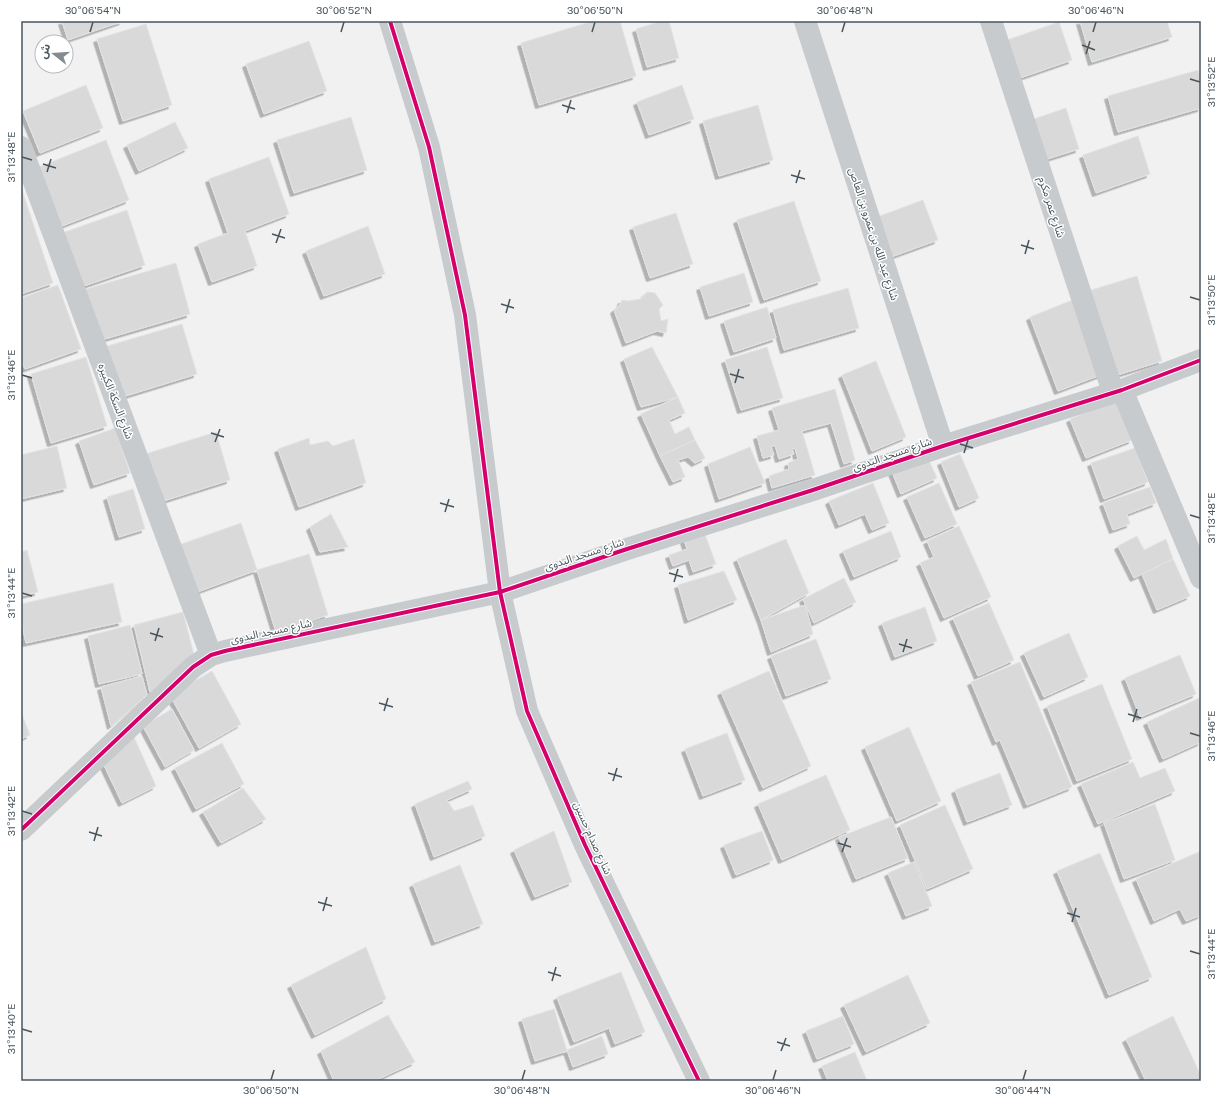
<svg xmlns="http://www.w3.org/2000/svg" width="1222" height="1102" viewBox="0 0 1222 1102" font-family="'Public Sans','Noto Sans Arabic',sans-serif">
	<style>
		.building { fill: #d9d9da; stroke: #e2e3e4; filter: url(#shadow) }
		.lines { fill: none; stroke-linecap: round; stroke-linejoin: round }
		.street { stroke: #c8cbcd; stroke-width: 22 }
		.cycleway-casing { stroke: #fff; stroke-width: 6 }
		.cycleway { stroke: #d6006c; stroke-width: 4 }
		.ticks { fill: none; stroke: #48555d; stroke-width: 1.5 }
		.labels { text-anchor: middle; stroke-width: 3; stroke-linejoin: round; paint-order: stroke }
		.street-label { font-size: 11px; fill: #48555d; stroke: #fff }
		.neatline { fill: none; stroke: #48555d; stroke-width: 1.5 }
		.ticks-label { font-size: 10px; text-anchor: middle; fill: #48555d }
	</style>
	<defs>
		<filter id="shadow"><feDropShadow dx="-3.5" dy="3.5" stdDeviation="0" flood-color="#0004"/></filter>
	</defs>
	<rect width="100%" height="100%" fill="#f1f1f1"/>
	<!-- building -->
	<g class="building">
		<polygon points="62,21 123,21 68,40"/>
		<polygon points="593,21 620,21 636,76 539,105 521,43"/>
		<polygon points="662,21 669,21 679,58 647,67 636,29"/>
		<polygon points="1080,21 1167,21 1172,37 1092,62"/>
		<polygon points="1059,22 1072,60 1020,78 1007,40"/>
		<polygon points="146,24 172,105 123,121 97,39"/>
		<polygon points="309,41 327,91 264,114 246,64"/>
		<polygon points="1198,70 1201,81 1201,108 1118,132 1108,96"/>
		<polygon points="86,85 103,128 40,153 23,111"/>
		<polygon points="682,85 694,119 649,135 637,102"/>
		<polygon points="758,105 773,160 719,176 703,121"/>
		<polygon points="1066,108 1079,149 1044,160 1031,120"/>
		<polygon points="351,117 367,170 294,193 277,140"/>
		<polygon points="175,122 188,148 139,171 127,145"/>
		<polygon points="1138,136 1150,174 1096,193 1083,155"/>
		<polygon points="106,140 129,200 62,226 39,167"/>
		<polygon points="269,157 289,214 245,231 257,266 212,282 198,244 228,233 209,179"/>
		<polygon points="21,187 53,283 21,294"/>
		<polygon points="923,200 938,240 891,257 877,217"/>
		<polygon points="794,201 821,281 764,300 737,220"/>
		<polygon points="127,210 145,265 81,287 62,233"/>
		<polygon points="676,213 693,264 650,278 633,227"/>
		<polygon points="368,226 385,274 324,296 306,251"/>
		<polygon points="176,263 190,314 98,341 83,290"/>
		<polygon points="744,273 753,302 709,316 700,287"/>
		<polygon points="1137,276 1162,361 1114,376 1088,291"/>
		<polygon points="58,285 81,349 25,369 21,359 21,298"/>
		<polygon points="848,288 859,328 784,350 773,310"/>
		<polygon points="647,292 655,293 663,305 659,309 661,321 668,319 666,333 657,331 626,343 614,310 620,305 622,300 628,301 641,299"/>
		<polygon points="1075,299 1103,374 1058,391 1030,317"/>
		<polygon points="767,307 776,338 734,352 724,321"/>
		<polygon points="182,324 197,374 119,398 104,347"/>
		<polygon points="652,347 678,397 641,407 624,359"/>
		<polygon points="767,347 783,398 741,410 725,360"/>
		<polygon points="86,357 107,426 51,443 31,374"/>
		<polygon points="876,361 906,437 872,451 842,375"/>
		<polygon points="835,389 855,460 844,464 831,423 802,431 815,475 772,488 769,476 789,469 788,463 798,459 795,448 792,449 794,454 779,459 775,445 771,447 774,455 763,458 757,436 779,430 772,408"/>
		<polygon points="678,397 685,413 669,420 675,434 689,427 695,440 660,456 641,414"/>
		<polygon points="1116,400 1132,440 1086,458 1070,419"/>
		<polygon points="115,428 130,473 94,485 79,441"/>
		<polygon points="216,432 230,480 157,503 142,455"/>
		<polygon points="309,438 310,445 328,441 333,446 354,439 366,483 299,507 278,449"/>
		<polygon points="695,440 705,458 695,463 688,457 678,460 685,477 673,482 660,456"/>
		<polygon points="57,446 67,488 21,499 21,455"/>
		<polygon points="750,447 765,483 719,499 708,464"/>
		<polygon points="1135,448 1148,482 1104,499 1091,463"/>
		<polygon points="926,454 937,478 901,494 891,469"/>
		<polygon points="960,454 979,498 959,507 941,462"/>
		<polygon points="873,483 889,523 872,530 865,514 839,525 829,501"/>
		<polygon points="939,483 957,524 925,538 907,497"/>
		<polygon points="1150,487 1156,503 1127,514 1130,524 1113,530 1103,503"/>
		<polygon points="133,489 145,529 119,537 107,497"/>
		<polygon points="331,514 348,547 320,552 310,527"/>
		<polygon points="241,523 257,570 189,595 173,547"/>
		<polygon points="959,526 991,597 944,618 920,563 934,557 927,541"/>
		<polygon points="703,529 716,564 693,572 689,560 673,566 669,555 687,549 683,537"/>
		<polygon points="891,531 901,557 854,577 843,551"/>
		<polygon points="1137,536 1144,550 1166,539 1173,559 1134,578 1118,546"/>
		<polygon points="786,539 809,593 761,620 737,559"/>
		<polygon points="27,550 38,592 21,596 21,552"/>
		<polygon points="309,554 328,615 276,632 257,570"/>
		<polygon points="1173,559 1190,596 1157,610 1142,574"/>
		<polygon points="724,571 737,600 688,620 678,585"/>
		<polygon points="844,578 856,602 814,623 803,599"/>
		<polygon points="113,583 122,622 26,643 21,619 21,604"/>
		<polygon points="989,603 1014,660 978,676 953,618"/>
		<polygon points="805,605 813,634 771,652 761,620"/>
		<polygon points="925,607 937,641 895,657 882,623"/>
		<polygon points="183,612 194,655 150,692 134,625"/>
		<polygon points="130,625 142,674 99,684 88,636"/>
		<polygon points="1069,633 1088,677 1044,697 1024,653"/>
		<polygon points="816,639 831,679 786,696 771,656"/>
		<polygon points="1180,655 1196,694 1140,717 1125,678"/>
		<polygon points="1020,662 1072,787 1027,805 1000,740 996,742 971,682"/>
		<polygon points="212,671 241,724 199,748 170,695"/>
		<polygon points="769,671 811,766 763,788 721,692"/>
		<polygon points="142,676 147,695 111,726 101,687"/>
		<polygon points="1102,684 1132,759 1077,781 1047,706"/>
		<polygon points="1199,698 1201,703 1201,742 1163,759 1147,722"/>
		<polygon points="172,709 194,750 165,767 143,726"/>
		<polygon points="21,712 30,735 21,739"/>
		<polygon points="909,727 941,801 897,821 865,747"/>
		<polygon points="727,733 745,780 703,796 685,749"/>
		<polygon points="134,737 156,786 122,803 102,761"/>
		<polygon points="222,743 244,784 196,809 175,768"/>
		<polygon points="1133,762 1140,778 1165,768 1175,791 1098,824 1081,784"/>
		<polygon points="1000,773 1012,805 967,822 955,790"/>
		<polygon points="826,775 850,830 782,860 758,804"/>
		<polygon points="468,781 472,789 447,800 454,811 473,805 485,836 434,857 415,804"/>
		<polygon points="243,788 266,819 221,843 203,812"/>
		<polygon points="1155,804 1175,860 1124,879 1104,823"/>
		<polygon points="945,805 973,869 927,889 900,825"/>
		<polygon points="891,817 908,858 856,879 839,837"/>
		<polygon points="554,831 572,882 535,897 514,850"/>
		<polygon points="762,831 773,860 736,875 724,845"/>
		<polygon points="1201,851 1201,915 1186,921 1180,909 1154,921 1136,879"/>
		<polygon points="1100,853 1152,977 1109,995 1057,871"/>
		<polygon points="914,862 932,906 906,916 888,873"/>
		<polygon points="460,865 483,924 435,942 413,884"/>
		<polygon points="366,947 386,999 315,1035 291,985"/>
		<polygon points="621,972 645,1032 615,1044 609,1028 574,1042 557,997"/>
		<polygon points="908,975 930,1023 866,1052 844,1005"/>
		<polygon points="554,1009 567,1051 535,1061 522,1019"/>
		<polygon points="388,1015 415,1062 374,1081 334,1081 321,1051"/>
		<polygon points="843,1016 854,1044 817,1059 806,1031"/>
		<polygon points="1173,1016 1201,1076 1201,1081 1146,1081 1126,1039"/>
		<polygon points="602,1036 608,1054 573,1067 567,1050"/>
		<polygon points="855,1052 867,1081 828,1081 822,1066"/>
	</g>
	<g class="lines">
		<!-- street -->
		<g class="street">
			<polyline points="390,21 429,147 465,315 500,592 527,711 585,845 699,1081"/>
			<polyline points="805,21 943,446"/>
			<polyline points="991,21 1113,392"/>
			<polyline points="21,147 211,655"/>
			<polyline points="1122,390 1201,578"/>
			<polyline points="21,830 193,667 211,655 225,651 500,592 624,550 813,490 943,446 1122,390 1201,360"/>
		</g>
		<!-- cycleway casing -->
		<g class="cycleway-casing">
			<g id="cycleway">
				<polyline points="390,21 429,147 465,315 500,592 527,711 585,845 699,1081"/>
				<polyline points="21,830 193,667 211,655 225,651 500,592 624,550 813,490 943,446 1122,390 1201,360"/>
			</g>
		</g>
		<!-- cycleway -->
		<use href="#cycleway" class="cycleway"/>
	</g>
	<!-- ticks -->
	<path class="ticks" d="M90,32L93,22M341,32L344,22M592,32L595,22M842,32L845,22M1093,32L1096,22M1082,45L1095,50M1086,54L1090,41M1190,79L1200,82M562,105L575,109M567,113L571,100M22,157L32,160M43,164L56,168M47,172L51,159M791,175L805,179M796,183L800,170M272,234L285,238M276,243L281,229M1021,245L1034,249M1025,254L1029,240M1190,297L1200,300M501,304L514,308M506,313L510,299M730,374L744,378M22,375L32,378M735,383L739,369M211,433L224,437M215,442L220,429M960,444L973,448M964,453L968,440M440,503L454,507M445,512L449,499M1190,515L1200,518M669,573L683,577M674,582L678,569M22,593L32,596M150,633L163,637M155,641L159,628M899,644L912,648M903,652L907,639M379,703L393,707M384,711L388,698M1128,714L1141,718M1133,722L1137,709M1190,733L1200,736M608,773L622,777M613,781L617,768M22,811L32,814M89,832L102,836M94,841L98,827M838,843L851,847M842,852L847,838M318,902L332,906M323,911L327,897M1067,913L1080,917M1072,922L1076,908M1190,951L1200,954M548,972L561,976M552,981L556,967M22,1029L32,1032M777,1042L790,1046M781,1051L786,1038M271,1080L274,1070M522,1080L525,1070M773,1080L776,1070M1023,1080L1026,1070"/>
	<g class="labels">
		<!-- street labels -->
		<g class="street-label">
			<text transform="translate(1052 207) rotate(72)" y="4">شارع عمر مكرم</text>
			<text transform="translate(874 234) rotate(72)" y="4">شارع عبد الله بن عمرو بن العاص</text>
			<text transform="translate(116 401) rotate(69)" y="4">شارع السكة الكبيره</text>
			<text transform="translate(892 454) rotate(-19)" y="4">شارع مسجد البدوى</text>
			<text transform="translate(584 554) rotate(-18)" y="4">شارع مسجد البدوى</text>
			<text transform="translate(271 631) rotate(-12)" y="4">شارع مسجد البدوى</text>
			<text transform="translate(593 838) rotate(66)" y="4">شارع صدام حسين</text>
		</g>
	</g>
	<!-- border -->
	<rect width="1222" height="1102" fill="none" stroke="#ffffff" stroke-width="44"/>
	<!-- north arrow -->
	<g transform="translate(54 54) rotate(287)"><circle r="19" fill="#ffffff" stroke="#b6bbbe"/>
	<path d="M0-3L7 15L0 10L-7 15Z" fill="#838c91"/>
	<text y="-6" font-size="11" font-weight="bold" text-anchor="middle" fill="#48555d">ش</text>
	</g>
	<rect x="22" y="22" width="1178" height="1058" class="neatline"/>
	<g class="ticks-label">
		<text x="93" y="14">30°06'54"N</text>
		<text x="344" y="14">30°06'52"N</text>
		<text x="595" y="14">30°06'50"N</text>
		<text x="845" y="14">30°06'48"N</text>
		<text x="1096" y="14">30°06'46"N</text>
		<text transform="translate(1211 82) rotate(-90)" y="4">31°13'52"E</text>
		<text transform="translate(11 157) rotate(-90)" y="4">31°13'48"E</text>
		<text transform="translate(1211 300) rotate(-90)" y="4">31°13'50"E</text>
		<text transform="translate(11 375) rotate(-90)" y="4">31°13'46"E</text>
		<text transform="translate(1211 518) rotate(-90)" y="4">31°13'48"E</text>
		<text transform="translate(11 593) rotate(-90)" y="4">31°13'44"E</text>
		<text transform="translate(1211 736) rotate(-90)" y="4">31°13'46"E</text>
		<text transform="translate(11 811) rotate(-90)" y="4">31°13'42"E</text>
		<text transform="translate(1211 954) rotate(-90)" y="4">31°13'44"E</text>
		<text transform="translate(11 1029) rotate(-90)" y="4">31°13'40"E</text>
		<text x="271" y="1094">30°06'50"N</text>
		<text x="522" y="1094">30°06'48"N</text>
		<text x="773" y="1094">30°06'46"N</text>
		<text x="1023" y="1094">30°06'44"N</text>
	</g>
</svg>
